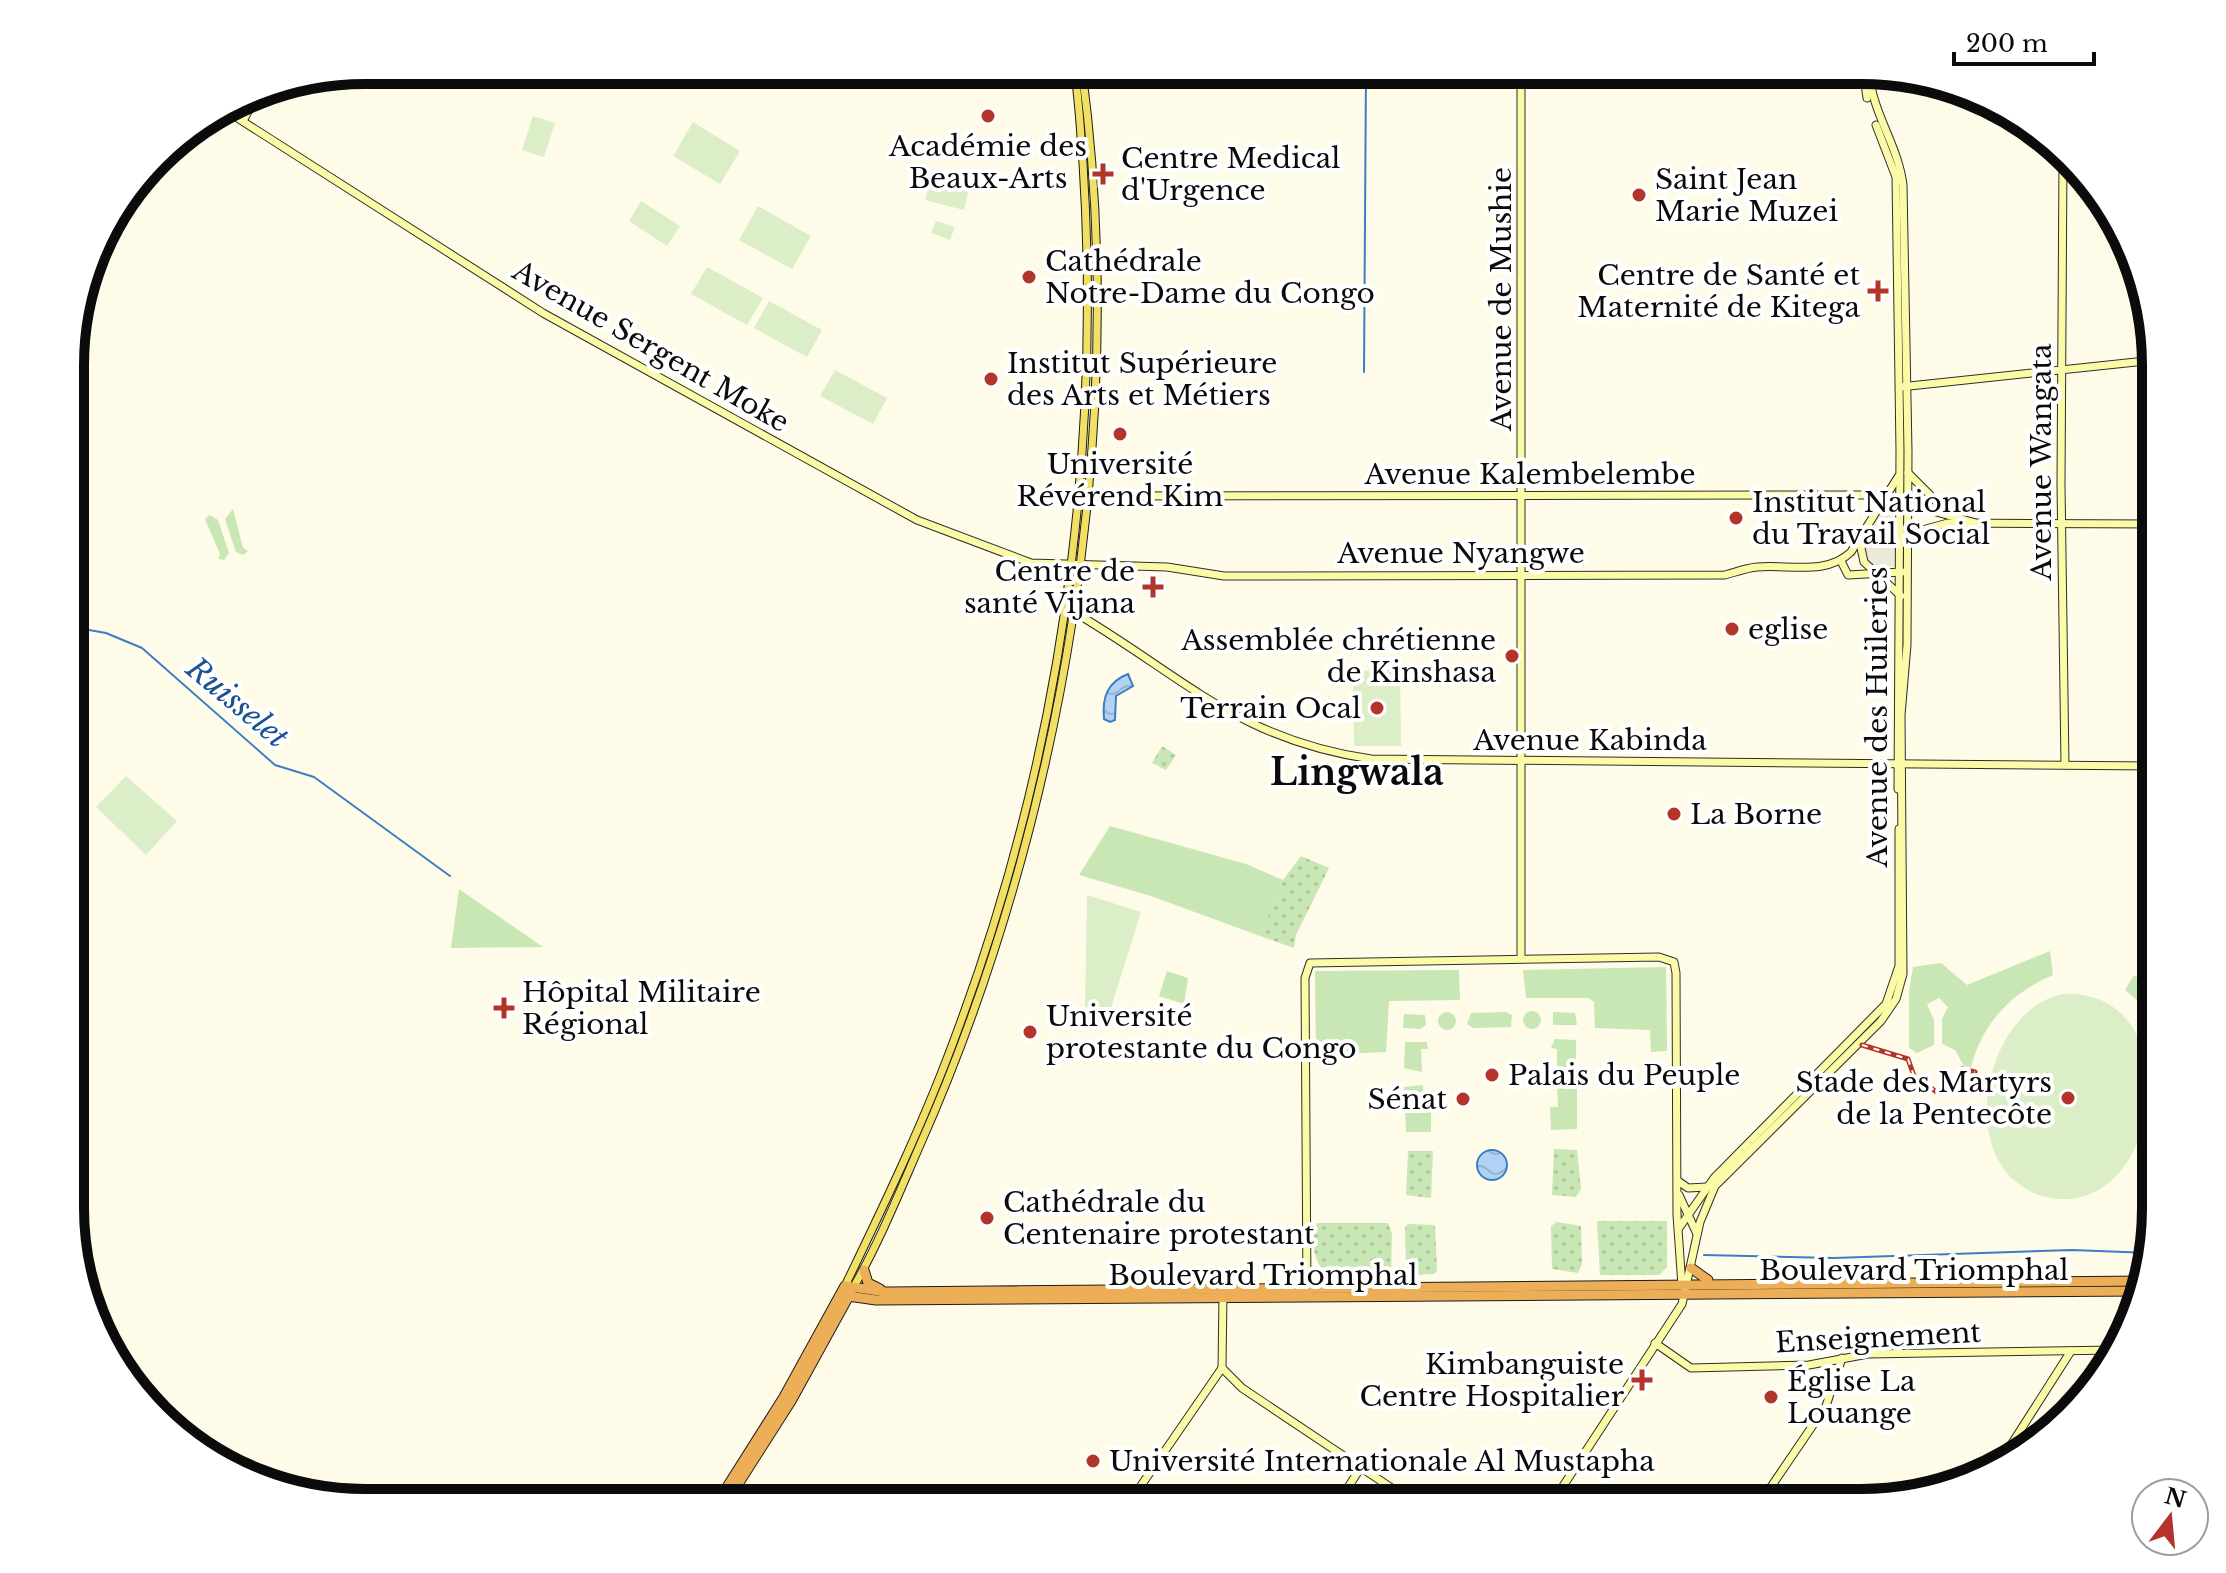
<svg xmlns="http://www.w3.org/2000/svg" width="2226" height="1573" viewBox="0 0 2226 1573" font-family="'Libre Baskerville',serif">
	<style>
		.grass { fill: #c9e6b5 }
		.park { fill: url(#park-dots) }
		.pitch { fill: #dceec7 }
		.plaza { fill: #ece9da }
		.water { fill: url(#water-waves); stroke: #3b7ec6; stroke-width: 2 }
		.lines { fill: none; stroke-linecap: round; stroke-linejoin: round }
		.stream { stroke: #3b7ec6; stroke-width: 2 }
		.secondary-casing { stroke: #2d2d2d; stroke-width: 9 }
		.primary-casing { stroke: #1c1c1c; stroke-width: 9 }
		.highway-casing { stroke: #1c1c1c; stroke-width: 11 }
		.secondary { stroke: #fbfba7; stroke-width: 7 }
		.primary { stroke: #f2e065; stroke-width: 7 }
		.highway { stroke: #edae58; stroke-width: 9 }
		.rail-casing { stroke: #b3342a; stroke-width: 5 }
		.rail { stroke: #fff; stroke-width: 2; stroke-dasharray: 6; stroke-linecap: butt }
		.poi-dot { fill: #b3342a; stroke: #fff; stroke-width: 3 }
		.labels { text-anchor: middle; stroke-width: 8; stroke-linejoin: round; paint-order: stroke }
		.poi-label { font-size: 28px; fill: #0b0b0b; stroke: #fff; text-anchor: start }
		.street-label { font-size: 28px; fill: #0b0b0b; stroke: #fff }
		.water-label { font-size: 30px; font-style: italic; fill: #1b5295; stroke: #fff }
		.district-label { font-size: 36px; font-weight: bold; fill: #0b0b0b; stroke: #fff }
		.rim { fill: none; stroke: #0b0b0b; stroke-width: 10 }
	</style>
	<defs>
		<pattern id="park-dots" width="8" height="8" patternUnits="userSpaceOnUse" patternTransform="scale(2)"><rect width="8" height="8" fill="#c9e6b5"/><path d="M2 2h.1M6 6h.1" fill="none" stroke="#abc49a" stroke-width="1.8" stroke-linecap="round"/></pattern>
		<pattern id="water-waves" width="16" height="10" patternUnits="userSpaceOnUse" patternTransform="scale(2)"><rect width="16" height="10" fill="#b1d2f3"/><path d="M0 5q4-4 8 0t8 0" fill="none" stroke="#97b3cf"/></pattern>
	</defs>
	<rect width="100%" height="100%" fill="#fefce9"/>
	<!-- grass -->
	<g class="grass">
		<polygon points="233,509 243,548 248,551 243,555 236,552 225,519"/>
		<polygon points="210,515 218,520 229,553 224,560 218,559 220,554 205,519"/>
		<polygon points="1110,826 1246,864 1283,880 1260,936 1151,896 1079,875"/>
		<polygon points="459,889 543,947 451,948"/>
		<path d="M2050,951L2053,975C2011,993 1983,1022 1971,1067L1964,1066L1955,1050L1942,1044V1019L1948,1007L1939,998L1927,1004L1934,1020V1045L1917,1053L1909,1048V991L1913,967L1941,963L1967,985Z"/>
		<polygon points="1666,967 1667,1051 1651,1052 1650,1030 1595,1028 1594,1002 1589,998 1526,998 1523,970"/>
		<polygon points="1459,970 1460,1000 1389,1001 1386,1052 1316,1055 1315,971"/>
		<polygon points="1167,971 1188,978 1184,1004 1159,996"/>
		<polygon points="2134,975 2148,985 2139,1002 2125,990"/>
		<polygon points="2147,993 2155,998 2155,1028 2141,1004"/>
		<circle cx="1532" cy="1020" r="9"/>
		<polygon points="1506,1012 1512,1015 1511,1027 1473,1028 1467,1024 1471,1013"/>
		<polygon points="1553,1012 1575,1013 1577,1025 1553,1025"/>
		<circle cx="1447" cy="1021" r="9"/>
		<polygon points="1404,1014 1425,1015 1426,1025 1420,1029 1403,1028"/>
		<polygon points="1555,1039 1576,1040 1576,1069 1557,1069 1557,1049 1551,1048"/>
		<polygon points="1405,1042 1427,1042 1428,1049 1421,1049 1422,1072 1404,1068"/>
		<polygon points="1423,1085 1424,1109 1431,1110 1431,1132 1406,1132 1404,1087"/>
		<polygon points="1557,1085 1577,1088 1577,1129 1551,1130 1550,1107 1558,1107"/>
	</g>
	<!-- park -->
	<g class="park">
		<polygon points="1162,746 1176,755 1166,770 1152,763"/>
		<polygon points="1301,856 1329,868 1296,935 1294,948 1260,936 1283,880"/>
		<polygon points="1554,1149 1577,1150 1581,1189 1576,1197 1552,1195"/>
		<polygon points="1408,1151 1433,1151 1431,1198 1406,1195"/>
		<polygon points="1597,1221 1667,1221 1667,1267 1659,1275 1600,1275"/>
		<polygon points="1557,1222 1581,1226 1582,1264 1578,1273 1552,1269 1551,1226"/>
		<path d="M1317,1223H1388L1392,1234L1391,1274L1329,1277C1314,1264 1309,1241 1317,1223Z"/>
		<polygon points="1408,1224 1435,1225 1437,1271 1434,1274 1411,1275 1406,1270 1405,1227"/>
	</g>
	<!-- pitch -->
	<g class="pitch">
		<polygon points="533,116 555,123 544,157 522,150"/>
		<polygon points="693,122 740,151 720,184 673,156"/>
		<polygon points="933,171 971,181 964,210 925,200"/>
		<polygon points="641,201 680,226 667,246 629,221"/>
		<polygon points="758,206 811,236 792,269 739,240"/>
		<polygon points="936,221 955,227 950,240 931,233"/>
		<polygon points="707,267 763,298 747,325 691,294"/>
		<polygon points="769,301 822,330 807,357 754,328"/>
		<polygon points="835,370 887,398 873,424 820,396"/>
		<polygon points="1400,670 1401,746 1354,746 1353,671"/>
		<polygon points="126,776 177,821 146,855 96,807"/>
		<polygon points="1087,895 1141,912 1110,1011 1085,1007"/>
		<path d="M2063,994C2187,988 2166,1199 2064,1199C2045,1199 2028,1193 2014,1180C1960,1132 1992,1008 2063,994Z"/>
	</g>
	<!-- plaza -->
	<polygon class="plaza" points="1888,500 1893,502 1896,566 1873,572 1859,550"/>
	<!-- water -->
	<g class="water">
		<path d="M1128,674L1133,686L1116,696L1115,720L1110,722L1104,719C1102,698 1107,682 1128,674Z"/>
		<circle cx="1492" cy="1165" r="15"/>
	</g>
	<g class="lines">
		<!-- stream -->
		<g class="stream">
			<polyline points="245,97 247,99"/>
			<polyline points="1364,372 1366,70"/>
			<polyline points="72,627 106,633 142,648 275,765 314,777 450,876"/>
			<polyline points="1704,1255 1834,1258 2072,1250 2150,1253"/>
		</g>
		<!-- secondary casing -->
		<g class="secondary-casing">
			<g id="secondary">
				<polyline points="1863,71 1867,98"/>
				<path d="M225,110L543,313L917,520L1031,563L1167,567L1224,576L1725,575C1736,572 1746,568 1757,567C1788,564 1826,576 1851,552L1898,477"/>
				<polyline points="243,121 259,91"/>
				<polyline points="1876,125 1896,177 1900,451 1898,789"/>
				<polyline points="2063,159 2061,484 2065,765"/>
				<polyline points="1900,387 2155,360"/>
				<polyline points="1908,473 1947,512"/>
				<polyline points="1082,496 1875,495 1976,523"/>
				<polyline points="1904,535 1948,523 2155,524"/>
				<polyline points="1860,543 1864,562 1901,596"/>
				<polyline points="1841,561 1848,575 1902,572"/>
				<path d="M1069,609C1181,674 1235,739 1371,759L2155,766"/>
				<polyline points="1521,958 1521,70"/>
				<polyline points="1678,1181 1688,1188 1707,1187"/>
				<polyline points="1679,1195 1697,1234"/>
				<polyline points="1679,1228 1714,1178 1886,1004 1899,966 1899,829"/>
				<polyline points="1307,1291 1305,978 1310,963 1659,957 1674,962 1676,973 1677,1215 1682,1286"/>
				<polyline points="1655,1343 1691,1368 1809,1365 1868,1354 2115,1350"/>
				<polyline points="1222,1368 1242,1388 1414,1503"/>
				<polyline points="1222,1368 1223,1294"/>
				<polyline points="1995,1470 2071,1351"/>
				<polyline points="1129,1503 1222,1368"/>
				<polyline points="1338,1503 1361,1467"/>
				<path d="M1552,1503L1682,1304L1700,1222L1715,1186L1881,1021L1896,999L1903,974L1901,715L1907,645L1908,451L1903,185C1898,144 1872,114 1869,71"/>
				<polyline points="1760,1503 1826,1406 1842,1358"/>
			</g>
		</g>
		<!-- primary casing -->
		<g class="primary-casing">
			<g id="primary">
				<path d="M845,1286C885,1203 925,1120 957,1032C1071,726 1110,395 1075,70"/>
				<path d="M853,1288C879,1243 899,1193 920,1145C1064,821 1129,423 1082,70"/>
			</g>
		</g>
		<!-- highway casing -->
		<g class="highway-casing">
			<g id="highway">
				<polyline points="1691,1268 1708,1280"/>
				<polyline points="864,1270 868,1283 880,1289"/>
				<polyline points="841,1295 876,1300 2143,1291"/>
				<polyline points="717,1503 784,1397 845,1286 886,1292 2145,1281"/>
				<polyline points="726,1503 791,1401 851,1292"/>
			</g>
		</g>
		<!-- secondary -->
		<use href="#secondary" class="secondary"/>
		<!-- primary -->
		<use href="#primary" class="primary"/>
		<!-- highway -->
		<use href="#highway" class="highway"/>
		<!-- rail casing -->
		<g class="rail-casing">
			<polyline id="rail" points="1862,1045 1908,1059 1914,1076 1938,1093 1956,1083 1962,1069 1975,1072"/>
		</g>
		<!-- rail -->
		<use href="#rail" class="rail"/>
	</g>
	<!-- markers -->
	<g class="poi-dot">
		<circle cx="988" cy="116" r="8"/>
		<path d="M1099 162h8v8h8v8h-8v8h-8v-8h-8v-8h8z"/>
		<circle cx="1639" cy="195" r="8"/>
		<circle cx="1029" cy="277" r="8"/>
		<path d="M1874 279h8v8h8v8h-8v8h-8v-8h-8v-8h8z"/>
		<circle cx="991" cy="379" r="8"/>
		<circle cx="1120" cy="434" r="8"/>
		<circle cx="1736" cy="518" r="8"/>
		<path d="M1149 575h8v8h8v8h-8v8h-8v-8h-8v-8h8z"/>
		<circle cx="1732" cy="629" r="8"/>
		<circle cx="1512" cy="656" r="8"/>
		<circle cx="1377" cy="708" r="8"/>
		<circle cx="1674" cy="814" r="8"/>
		<path d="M500 996h8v8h8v8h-8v8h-8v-8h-8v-8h8z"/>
		<circle cx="1030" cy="1032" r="8"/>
		<circle cx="1492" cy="1075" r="8"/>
		<circle cx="2068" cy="1098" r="8"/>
		<circle cx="1463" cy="1099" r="8"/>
		<circle cx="987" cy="1218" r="8"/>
		<path d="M1638 1368h8v8h8v8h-8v8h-8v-8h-8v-8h8z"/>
		<circle cx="1771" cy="1397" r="8"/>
		<circle cx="1093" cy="1461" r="8"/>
	</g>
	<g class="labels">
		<!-- poi labels -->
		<g class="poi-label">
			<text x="988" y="156" text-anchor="middle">Académie des<tspan x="988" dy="32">Beaux-Arts</tspan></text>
			<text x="1121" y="168">Centre Medical<tspan x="1121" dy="32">d'Urgence</tspan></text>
			<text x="1655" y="189">Saint Jean<tspan x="1655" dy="32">Marie Muzei</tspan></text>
			<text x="1045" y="271">Cathédrale<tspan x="1045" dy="32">Notre-Dame du Congo</tspan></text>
			<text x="1860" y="285" text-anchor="end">Centre de Santé et<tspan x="1860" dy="32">Maternité de Kitega</tspan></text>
			<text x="1007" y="373">Institut Supérieure<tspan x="1007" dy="32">des Arts et Métiers</tspan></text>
			<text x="1120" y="474" text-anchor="middle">Université<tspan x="1120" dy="32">Révérend Kim</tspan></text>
			<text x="1752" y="512">Institut National<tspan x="1752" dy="32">du Travail Social</tspan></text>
			<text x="1135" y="581" text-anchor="end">Centre de<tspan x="1135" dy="32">santé Vijana</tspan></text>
			<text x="1748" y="639">eglise</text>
			<text x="1496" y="650" text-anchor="end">Assemblée chrétienne<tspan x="1496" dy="32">de Kinshasa</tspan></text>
			<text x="1361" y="718" text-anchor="end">Terrain Ocal</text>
			<text x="1690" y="824">La Borne</text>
			<text x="522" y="1002">Hôpital Militaire<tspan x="522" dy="32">Régional</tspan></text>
			<text x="1046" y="1026">Université<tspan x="1046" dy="32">protestante du Congo</tspan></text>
			<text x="1508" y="1085">Palais du Peuple</text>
			<text x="2052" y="1092" text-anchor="end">Stade des Martyrs<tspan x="2052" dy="32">de la Pentecôte</tspan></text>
			<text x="1447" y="1109" text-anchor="end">Sénat</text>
			<text x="1003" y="1212">Cathédrale du<tspan x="1003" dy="32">Centenaire protestant</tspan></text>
			<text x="1624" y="1374" text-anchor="end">Kimbanguiste<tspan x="1624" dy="32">Centre Hospitalier</tspan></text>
			<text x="1787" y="1391">Église La<tspan x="1787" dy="32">Louange</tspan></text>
			<text x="1109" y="1471">Université Internationale Al Mustapha</text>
		</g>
		<!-- street labels -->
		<g class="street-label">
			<text transform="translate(1501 299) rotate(-90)" y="10">Avenue de Mushie</text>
			<text transform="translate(651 346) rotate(30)" y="10">Avenue Sergent Moke</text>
			<text transform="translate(2041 462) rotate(-90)" y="10">Avenue Wangata</text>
			<text x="1530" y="484">Avenue Kalembelembe</text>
			<text x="1461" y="563">Avenue Nyangwe</text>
			<text transform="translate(1877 717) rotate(-90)" y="10">Avenue des Huileries</text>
			<text x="1590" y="750">Avenue Kabinda</text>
			<text x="1914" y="1280">Boulevard Triomphal</text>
			<text x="1263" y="1285">Boulevard Triomphal</text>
			<text transform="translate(1878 1337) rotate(-3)" y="10">Enseignement</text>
		</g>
		<!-- water labels -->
		<g class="water-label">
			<text transform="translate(237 703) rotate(40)" y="10">Ruisselet</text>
		</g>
		<!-- district labels -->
		<g class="district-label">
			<text x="1357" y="785">Lingwala</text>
		</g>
	</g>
	<!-- crop -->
	<path d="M0 0H2226V1573H0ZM365 84H1861A281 281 0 0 1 2142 365V1208A281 281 0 0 1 1861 1489H365A281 281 0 0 1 84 1208V365A281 281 0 0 1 365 84Z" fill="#fff" fill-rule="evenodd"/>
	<path class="rim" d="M365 84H1861A281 281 0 0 1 2142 365V1208A281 281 0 0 1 1861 1489H365A281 281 0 0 1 84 1208V365A281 281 0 0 1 365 84Z"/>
	<!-- north arrow -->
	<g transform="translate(2170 1517) rotate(16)"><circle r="38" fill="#ffffff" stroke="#9d9d9d" stroke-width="2"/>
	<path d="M0-6L14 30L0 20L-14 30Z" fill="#b3342a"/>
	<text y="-12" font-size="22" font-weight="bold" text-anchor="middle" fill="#0b0b0b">N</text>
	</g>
	<!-- scale -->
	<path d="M1954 52v12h140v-12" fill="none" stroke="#0b0b0b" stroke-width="4"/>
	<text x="1966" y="52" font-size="24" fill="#0b0b0b" stroke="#ffffff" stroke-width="6" paint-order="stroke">200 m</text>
</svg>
